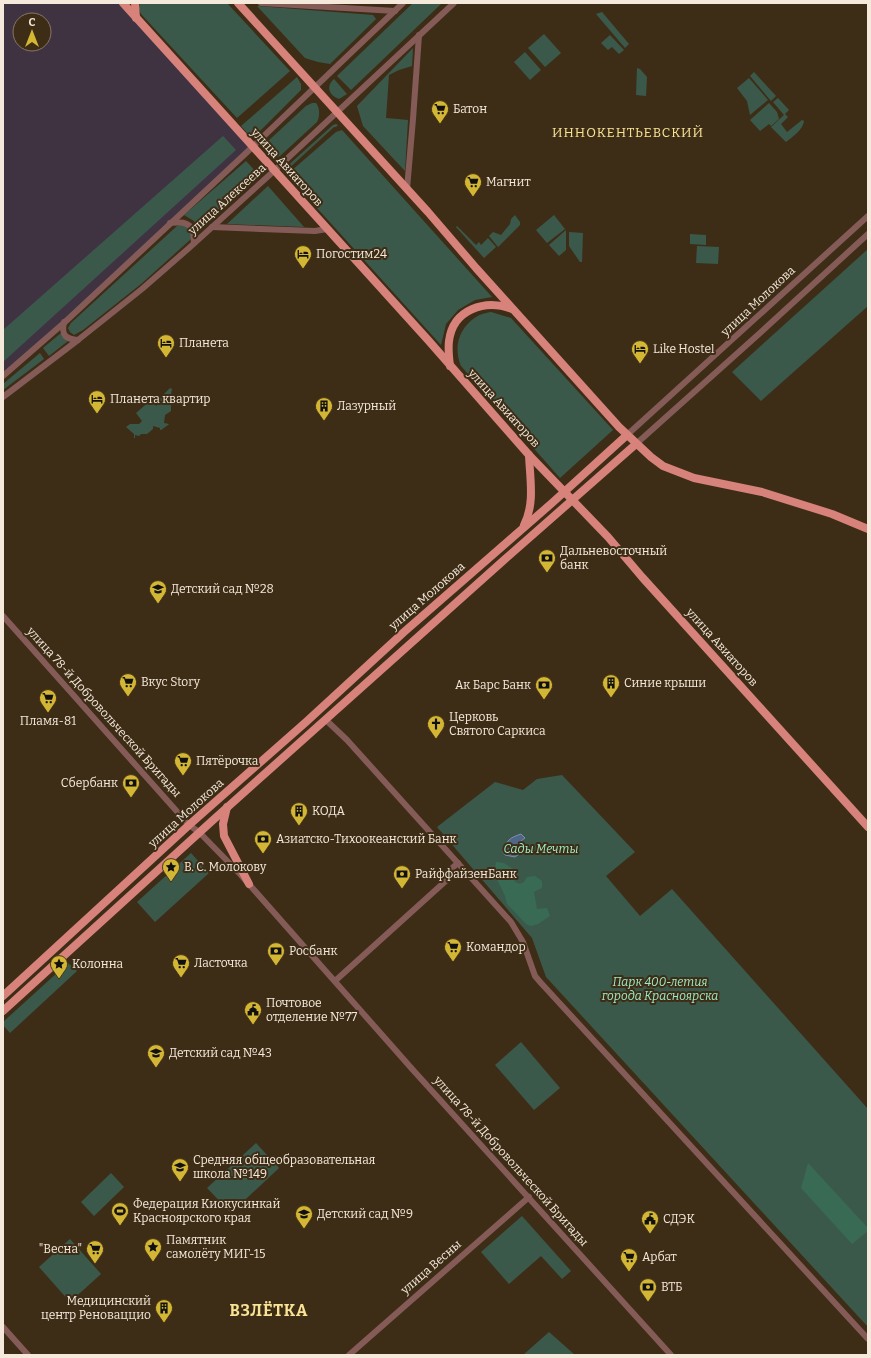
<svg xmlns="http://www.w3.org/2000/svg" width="871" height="1358" viewBox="0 0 871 1358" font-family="Bitter,serif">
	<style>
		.commercial { fill: #3f3342; fill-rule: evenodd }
		.green { fill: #3b594b }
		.forest { fill: #386a54 }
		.water { fill: #4e668a; stroke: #808da2 }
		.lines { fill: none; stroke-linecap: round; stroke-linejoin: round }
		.minor { stroke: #855b57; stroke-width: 6 }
		.major { stroke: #d7827b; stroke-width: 8 }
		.labels { text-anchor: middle; stroke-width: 4; stroke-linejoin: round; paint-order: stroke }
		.poi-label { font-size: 12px; fill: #f4e9db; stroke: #3e2d16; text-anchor: start }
		.street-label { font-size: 12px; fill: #f4e9db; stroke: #3e2d16 }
		.park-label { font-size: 12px; font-style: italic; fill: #9becc7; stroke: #3e2d16 }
		.neighbourhood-label { font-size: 13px; letter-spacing: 1px; fill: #f9e496; stroke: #3e2d16 }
		.district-label { font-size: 16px; font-weight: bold; letter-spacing: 1px; fill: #f9e496; stroke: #3e2d16 }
	</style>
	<rect width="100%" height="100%" fill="#3e2d16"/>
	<!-- commercial -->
	<path class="commercial" d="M3,3H123L253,146L3,376ZM20,20H44V44H20Z"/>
	<!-- green -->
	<g class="green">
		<polygon points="140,3 227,3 290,71 237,118 141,14 139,9"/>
		<polygon points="413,3 442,3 351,90 337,76"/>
		<polygon points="257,6 373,15 376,19 330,64 318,62 305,58"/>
		<polygon points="602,12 629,44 625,48 596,14"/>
		<polygon points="544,34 561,53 545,67 528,48"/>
		<polygon points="610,35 624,50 619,54 612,47 608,50 601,43"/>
		<polygon points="413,48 412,66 399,70 389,75 386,118 408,120 405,171 363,126 357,106"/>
		<polygon points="525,52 541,70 530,80 514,62"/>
		<polygon points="637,68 640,69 647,77 646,96 636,95"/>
		<polygon points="754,72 776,96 771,101 750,76"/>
		<polygon points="297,77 301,84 301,90 257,134 249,135 241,126"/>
		<polygon points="749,78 768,100 750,115 747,101 737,88"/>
		<path d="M334,79L347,94L339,99C330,96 325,87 334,79Z"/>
		<path d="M778,98L789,110L785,114L788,117L781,124L787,132L802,120L804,121C803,130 792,137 786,142L771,127L784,115L773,102Z"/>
		<path d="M312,103H316C320,108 320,116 317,122L280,156L274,158L268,155L265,149L266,143L306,106Z"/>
		<polygon points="769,103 777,112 779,119 771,126 769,124 760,131 750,120"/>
		<polygon points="336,124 338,125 336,127 334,127 287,170 286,173 283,172 284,169 333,125"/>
		<polygon points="342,130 492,297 475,300 458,310 446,324 441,345 289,177 290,172 336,132"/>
		<polygon points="223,136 236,150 3,362 3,330"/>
		<polygon points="246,161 259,175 198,230 194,221 184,215"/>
		<polygon points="268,186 304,227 227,224"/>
		<polygon points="515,215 520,222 520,225 498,247 489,236 493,232 501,235 510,224 511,219"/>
		<polygon points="554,215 565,229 547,243 536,230"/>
		<path d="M184,224C191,228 192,232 191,239L141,284L83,330L74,335L70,332L68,328L71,323L177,226Z"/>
		<polygon points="457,226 476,245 479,242 481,245 488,238 496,247 484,258 456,227"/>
		<polygon points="566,230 566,250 559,256 549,245"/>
		<polygon points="569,232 583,233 582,262 580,262 569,246"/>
		<polygon points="690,234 706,235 706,245 690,244"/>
		<polygon points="697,246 719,247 718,264 696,263"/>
		<polygon points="868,249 868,306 761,401 732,372"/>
		<path d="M491,312L511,318L613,430L560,478L461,366C453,347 459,328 476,317C480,314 486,313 491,312Z"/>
		<polygon points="61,333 68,341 49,356 43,348"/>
		<polygon points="40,353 44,359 3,390 3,384"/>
		<polygon points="170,388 172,389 171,394 176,399 178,398 171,405 171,411 165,415 164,423 169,424 168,425 161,430 160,430 160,428 153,426 153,429 147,434 141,434 139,436 135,435 135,438 134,438 134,434 126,427 130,424 139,424 142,421 136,413 151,400 156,406 159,403 159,399"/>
		<polygon points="562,775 635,852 606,876 640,916 672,889 868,1109 868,1327 546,977 532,938 437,827 495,782 523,790 537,779"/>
		<polygon points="191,853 209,873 155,922 137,902"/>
		<polygon points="68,963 77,971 10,1033 3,1025 3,1022"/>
		<polygon points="521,1042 560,1088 534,1110 495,1065"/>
		<polygon points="256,1143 279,1168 231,1213 207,1188"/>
		<polygon points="111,1173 124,1187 94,1216 81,1202"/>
		<polygon points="522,1216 571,1271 562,1279 541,1256 509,1284 481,1252"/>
		<polygon points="70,1239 101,1274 70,1302 39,1267"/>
		<polygon points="549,1332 575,1355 523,1355"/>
	</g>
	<!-- forest -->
	<g class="forest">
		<path d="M496,862L504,863L513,869L510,872C511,876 514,878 515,882L520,884L524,882L527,877L535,876L542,881V888L534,892L537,909L547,908L550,916L538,924L531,926L526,924L507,904L505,896L494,873Z"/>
		<polygon points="808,1163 868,1228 868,1231 852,1244 801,1188"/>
	</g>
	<!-- water -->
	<path class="water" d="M521,834L525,838L516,845V848L519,854L515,857L505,855L503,852C507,840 509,838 521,834Z"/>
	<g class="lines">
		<!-- minor -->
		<g class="minor">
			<polyline points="261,3 395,11"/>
			<polyline points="407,189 413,119 419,35"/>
			<path d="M170,223C180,222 186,221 193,229L194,243"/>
			<polyline points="212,227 315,231 327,229"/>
			<path d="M64,322C61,336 66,339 78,340"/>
			<polyline points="3,376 65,322 245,154 403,3"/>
			<polyline points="3,397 78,340 142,289 189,248 275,170 454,3"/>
			<polyline points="627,435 868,216"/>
			<polyline points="636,444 760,333 868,234"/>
			<polyline points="3,616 189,825 199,832 240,874 413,1070 671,1355"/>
			<polyline points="326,720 347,740 511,922 523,942 535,976 541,983 868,1339"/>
			<polyline points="335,981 449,878 451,873 451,869 458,863"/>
			<polyline points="3,1327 28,1355"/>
			<polyline points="349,1355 529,1197"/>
		</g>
		<!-- major -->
		<g class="major">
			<polyline points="123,3 428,340 529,455 608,537 642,577 868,827"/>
			<polyline points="135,3 136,18"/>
			<polyline points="238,3 428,212 476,268 619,427 651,457 663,466 694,478 762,492 832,514 868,529"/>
			<path d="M450,366C449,358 448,349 449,341C453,309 485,299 512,309"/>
			<path d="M524,525C535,504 530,479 529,455"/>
			<polyline points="227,807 223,824 224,836 249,884"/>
			<polyline points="3,996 189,825 306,722 404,632 552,503 627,435"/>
			<polyline points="3,1011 212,821 504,560 636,444"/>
		</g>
	</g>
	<!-- icons -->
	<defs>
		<g id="supermarket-pin" transform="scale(0.9)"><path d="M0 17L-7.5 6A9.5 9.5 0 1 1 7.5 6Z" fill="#d4b635" stroke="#3e2d16"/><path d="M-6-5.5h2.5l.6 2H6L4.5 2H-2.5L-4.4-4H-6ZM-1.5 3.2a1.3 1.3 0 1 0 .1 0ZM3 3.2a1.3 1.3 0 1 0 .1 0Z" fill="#111"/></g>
		<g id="hotel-pin" transform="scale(0.9)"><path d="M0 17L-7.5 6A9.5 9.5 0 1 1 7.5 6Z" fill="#d4b635" stroke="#3e2d16"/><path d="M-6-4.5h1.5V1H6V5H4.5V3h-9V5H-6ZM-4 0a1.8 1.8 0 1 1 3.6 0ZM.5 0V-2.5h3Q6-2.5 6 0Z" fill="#111"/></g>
		<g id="building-pin" transform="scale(0.9)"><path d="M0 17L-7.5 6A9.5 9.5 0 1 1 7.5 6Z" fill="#d4b635" stroke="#3e2d16"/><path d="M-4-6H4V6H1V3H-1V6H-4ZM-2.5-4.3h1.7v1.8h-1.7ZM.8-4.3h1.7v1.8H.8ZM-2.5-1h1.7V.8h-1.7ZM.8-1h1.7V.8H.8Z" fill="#111"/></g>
		<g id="bank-pin" transform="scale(0.9)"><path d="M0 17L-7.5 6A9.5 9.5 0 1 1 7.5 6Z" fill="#d4b635" stroke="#3e2d16"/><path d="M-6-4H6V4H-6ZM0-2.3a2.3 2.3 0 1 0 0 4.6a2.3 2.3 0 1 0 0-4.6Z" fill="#111"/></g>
		<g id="school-pin" transform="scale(0.9)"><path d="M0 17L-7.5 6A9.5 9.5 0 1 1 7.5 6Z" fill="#d4b635" stroke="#3e2d16"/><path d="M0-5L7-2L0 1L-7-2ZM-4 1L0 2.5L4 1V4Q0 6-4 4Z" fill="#111"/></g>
		<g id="church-pin" transform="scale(0.9)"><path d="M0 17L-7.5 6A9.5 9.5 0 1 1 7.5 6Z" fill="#d4b635" stroke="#3e2d16"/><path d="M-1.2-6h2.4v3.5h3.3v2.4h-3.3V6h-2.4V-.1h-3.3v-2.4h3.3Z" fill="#111"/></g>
		<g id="sight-pin" transform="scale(0.9)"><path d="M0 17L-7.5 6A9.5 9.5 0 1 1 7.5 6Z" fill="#d4b635" stroke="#3e2d16"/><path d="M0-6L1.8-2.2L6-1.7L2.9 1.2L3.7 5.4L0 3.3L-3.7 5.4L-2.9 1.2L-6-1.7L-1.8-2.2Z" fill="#111"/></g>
		<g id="civic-pin" transform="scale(0.9)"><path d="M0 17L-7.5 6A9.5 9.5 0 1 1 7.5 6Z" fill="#d4b635" stroke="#3e2d16"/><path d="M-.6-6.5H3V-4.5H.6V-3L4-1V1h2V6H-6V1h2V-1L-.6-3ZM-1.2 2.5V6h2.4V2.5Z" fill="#111"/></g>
		<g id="stadium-pin" transform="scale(0.9)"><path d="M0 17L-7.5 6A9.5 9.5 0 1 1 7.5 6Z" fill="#d4b635" stroke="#3e2d16"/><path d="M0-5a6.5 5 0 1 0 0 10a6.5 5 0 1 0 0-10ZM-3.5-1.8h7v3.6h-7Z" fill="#111"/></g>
	</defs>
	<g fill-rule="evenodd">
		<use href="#supermarket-pin" x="440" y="109"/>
		<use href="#supermarket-pin" x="473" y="182"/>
		<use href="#hotel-pin" x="303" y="254"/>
		<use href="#hotel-pin" x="166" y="343"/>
		<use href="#hotel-pin" x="640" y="349"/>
		<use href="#hotel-pin" x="97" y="399"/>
		<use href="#building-pin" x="324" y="406"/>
		<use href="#bank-pin" x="547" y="558"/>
		<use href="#school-pin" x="158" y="589"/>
		<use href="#supermarket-pin" x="128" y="682"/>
		<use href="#building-pin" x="611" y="683"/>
		<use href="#bank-pin" x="544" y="685"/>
		<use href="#supermarket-pin" x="48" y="698"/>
		<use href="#church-pin" x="436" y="724"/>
		<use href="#supermarket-pin" x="183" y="761"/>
		<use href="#bank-pin" x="131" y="783"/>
		<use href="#building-pin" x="299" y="811"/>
		<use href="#bank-pin" x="263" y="839"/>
		<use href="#sight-pin" x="171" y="867"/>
		<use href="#bank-pin" x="402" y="874"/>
		<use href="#supermarket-pin" x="453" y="947"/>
		<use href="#bank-pin" x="276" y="951"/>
		<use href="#supermarket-pin" x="181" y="963"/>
		<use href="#sight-pin" x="59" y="964"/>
		<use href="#civic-pin" x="253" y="1010"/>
		<use href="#school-pin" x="156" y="1053"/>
		<use href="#school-pin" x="180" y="1167"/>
		<use href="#stadium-pin" x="120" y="1211"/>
		<use href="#school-pin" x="304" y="1214"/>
		<use href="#civic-pin" x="650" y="1219"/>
		<use href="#sight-pin" x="153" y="1247"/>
		<use href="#supermarket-pin" x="95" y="1249"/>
		<use href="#supermarket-pin" x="629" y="1257"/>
		<use href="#bank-pin" x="648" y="1287"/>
		<use href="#building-pin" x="164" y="1308"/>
	</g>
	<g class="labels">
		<!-- poi labels -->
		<g class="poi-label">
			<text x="453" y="113">Батон</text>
			<text x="486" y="186">Магнит</text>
			<text x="316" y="258">Погостим24</text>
			<text x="179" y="347">Планета</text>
			<text x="653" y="353">Like Hostel</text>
			<text x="110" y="403">Планета квартир</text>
			<text x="337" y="410">Лазурный</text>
			<text x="560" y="555">Дальневосточный<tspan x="560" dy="14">банк</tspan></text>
			<text x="171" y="593">Детский сад №28</text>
			<text x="141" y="686">Вкус Story</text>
			<text x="624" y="687">Синие крыши</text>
			<text x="531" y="689" text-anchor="end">Ак Барс Банк</text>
			<text x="449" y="721">Церковь<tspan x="449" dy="14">Святого Саркиса</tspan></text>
			<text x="48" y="725" text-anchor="middle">Пламя-81</text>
			<text x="196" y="765">Пятёрочка</text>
			<text x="118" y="787" text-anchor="end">Сбербанк</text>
			<text x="312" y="815">КОДА</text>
			<text x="276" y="843">Азиатско-Тихоокеанский Банк</text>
			<text x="184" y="871">В. С. Молокову</text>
			<text x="415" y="878">РайффайзенБанк</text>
			<text x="466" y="951">Командор</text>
			<text x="289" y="955">Росбанк</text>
			<text x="194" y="967">Ласточка</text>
			<text x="72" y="968">Колонна</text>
			<text x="266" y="1007">Почтовое<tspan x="266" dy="14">отделение №77</tspan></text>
			<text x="169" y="1057">Детский сад №43</text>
			<text x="193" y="1164">Средняя общеобразовательная<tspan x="193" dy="14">школа №149</tspan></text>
			<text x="133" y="1208">Федерация Киокусинкай<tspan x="133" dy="14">Красноярского края</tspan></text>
			<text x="317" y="1218">Детский сад №9</text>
			<text x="663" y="1223">СДЭК</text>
			<text x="166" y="1244">Памятник<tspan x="166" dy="14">самолёту МИГ-15</tspan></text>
			<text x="82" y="1253" text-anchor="end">"Весна"</text>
			<text x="642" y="1261">Арбат</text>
			<text x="661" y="1291">ВТБ</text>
			<text x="151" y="1305" text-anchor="end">Медицинский<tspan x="151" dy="14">центр Реноваццио</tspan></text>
		</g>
		<!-- street labels -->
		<g class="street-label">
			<text transform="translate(287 167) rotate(48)" y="4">улица Авиаторов</text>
			<text transform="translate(227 199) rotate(-42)" y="4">улица Алексеева</text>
			<text transform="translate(758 301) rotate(-43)" y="4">улица Молокова</text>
			<text transform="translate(504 408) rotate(48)" y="4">улица Авиаторов</text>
			<text transform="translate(427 596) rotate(-41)" y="4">улица Молокова</text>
			<text transform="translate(722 647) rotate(48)" y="4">улица Авиаторов</text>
			<text transform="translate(104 712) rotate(48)" y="4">улица 78-й Добровольческой Бригады</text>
			<text transform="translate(186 813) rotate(-42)" y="4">улица Молокова</text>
			<text transform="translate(511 1161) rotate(48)" y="4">улица 78-й Добровольческой Бригады</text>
			<text transform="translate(431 1267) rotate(-41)" y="4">улица Весны</text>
		</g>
		<!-- park labels -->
		<g class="park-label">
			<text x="541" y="853">Сады Мечты</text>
			<text x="660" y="986">Парк 400-летия<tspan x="660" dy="14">города Красноярска</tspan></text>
		</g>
		<!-- neighbourhood labels -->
		<g class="neighbourhood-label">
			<text x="628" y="137">ИННОКЕНТЬЕВСКИЙ</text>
		</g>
		<!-- district labels -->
		<g class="district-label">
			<text x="269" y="1316">ВЗЛЁТКА</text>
		</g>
	</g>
	<!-- border -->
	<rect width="871" height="1358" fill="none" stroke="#f4e9db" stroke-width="8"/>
	<!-- north arrow -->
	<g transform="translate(32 32)"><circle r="19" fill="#3e2d16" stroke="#877865"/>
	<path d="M0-3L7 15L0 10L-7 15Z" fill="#d4b635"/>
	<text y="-6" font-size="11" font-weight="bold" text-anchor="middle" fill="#f4e9db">С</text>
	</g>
</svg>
